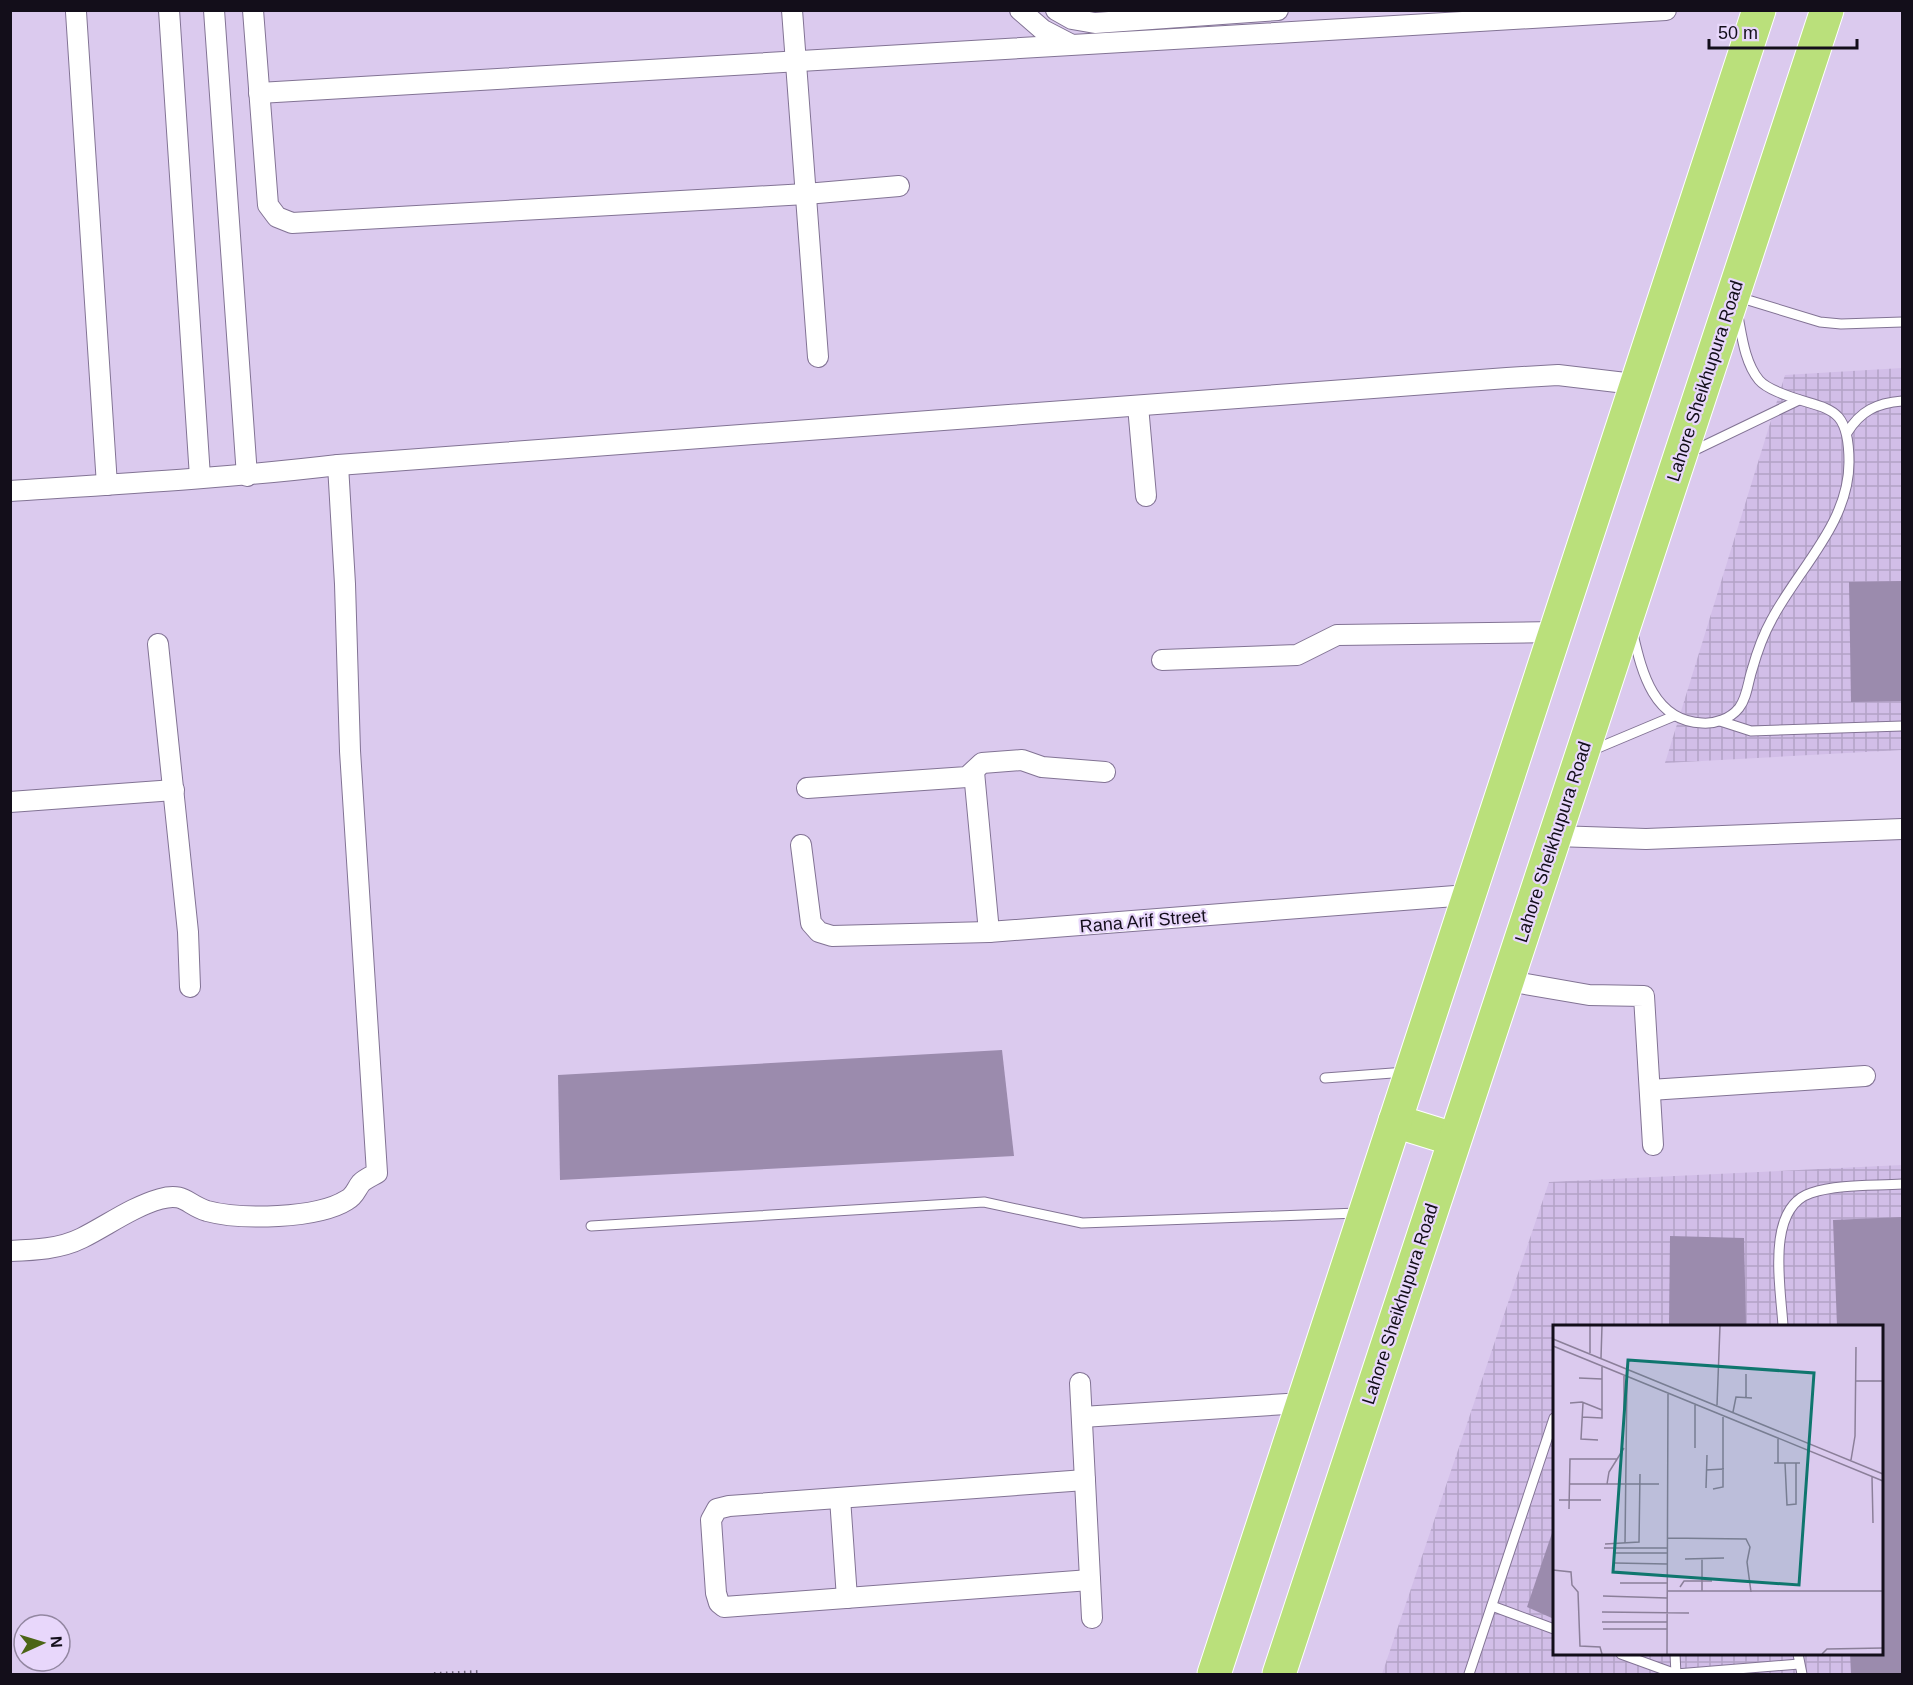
<svg xmlns="http://www.w3.org/2000/svg" width="1913" height="1685" viewBox="0 0 1913 1685" font-family="Helvetica,sans-serif">
	<style>
		.industrial { fill: url(#industrial-grid); fill-rule: evenodd }
		.building { fill: #9b8bad }
		.lines { fill: none; stroke-linecap: round; stroke-linejoin: round }
		.lane-casing { stroke: #827394; stroke-width: 11 }
		.street-casing { stroke: #827394; stroke-width: 22 }
		.highway-casing { stroke: #fff; stroke-width: 35 }
		.path { stroke: #6f647b; stroke-width: 4; stroke-dasharray: 1.5 4.5; stroke-linecap: butt }
		.lane { stroke: #fff; stroke-width: 9 }
		.street { stroke: #fff; stroke-width: 20 }
		.highway { stroke: #bae07b; stroke-width: 33 }
		.labels { text-anchor: middle; stroke-width: 4.5; stroke-linejoin: round; paint-order: stroke }
		.street-label { font-size: 18px; fill: #130e1a; stroke: #e8d7fb }
		.inset-road { fill: none; stroke: #8b7f99; stroke-width: 1.5 }
		.view { fill: #0f766e; fill-opacity: 0.15; stroke: #0f766e; stroke-width: 3 }
		.inset-edge { fill: none; stroke: #130e1a; stroke-width: 3 }
	</style>
	<defs>
		<pattern id="industrial-grid" width="8" height="8" patternUnits="userSpaceOnUse" patternTransform="scale(1.5)"><rect width="8" height="8" fill="#d2bee8"/><path d="M0 4h8M4 0v8" fill="none" stroke="#b3a2c6"/></pattern>
	</defs>
	<rect width="100%" height="100%" fill="#dbcaee"/>
	<!-- industrial -->
	<g class="industrial">
		<polygon points="1902,368 1902,750 1665,763 1785,375"/>
		<path d="M1902,1165V1674H1382L1549,1182ZM1554,1326H1882V1654H1554Z"/>
	</g>
	<!-- building -->
	<g class="building">
		<polygon points="1902,581 1902,701 1851,702 1849,582"/>
		<polygon points="1002,1050 1014,1156 560,1180 558,1075"/>
		<polygon points="1902,1217 1902,1674 1851,1674 1850,1653 1881,1653 1881,1326 1837,1326 1833,1220"/>
		<polygon points="1670,1236 1744,1238 1746,1326 1669,1326"/>
		<polygon points="1552,1533 1554,1533 1554,1619 1527,1607"/>
	</g>
	<g class="lines">
		<!-- lane casing -->
		<g class="lane-casing">
			<g id="lane">
				<polyline points="1738,297 1820,322 1841,324 1902,322"/>
				<path d="M1847,433C1860,411 1877,403 1902,401"/>
				<polyline points="1691,452 1799,400"/>
				<path d="M1633,634C1642,673 1654,721 1702,723C1715,724 1730,719 1739,708C1747,698 1748,682 1752,670C1757,652 1763,635 1772,619C1799,568 1849,523 1849,462C1849,399 1824,412 1778,392C1771,389 1764,386 1759,380C1745,363 1742,337 1738,316"/>
				<polyline points="1720,721 1751,731 1902,726"/>
				<polyline points="1593,750 1674,716"/>
				<polyline points="1325,1078 1406,1072"/>
				<polyline points="591,1226 984,1202 1082,1223 1358,1213"/>
				<path d="M1783,1326C1781,1289 1765,1208 1811,1193C1839,1184 1874,1186 1902,1184"/>
				<polyline points="1492,1606 1554,1629"/>
				<polyline points="1621,1654 1676,1674 1799,1664"/>
				<polyline points="1675,1654 1676,1674"/>
				<polyline points="1798,1654 1802,1674"/>
				<polyline points="1469,1674 1554,1418"/>
			</g>
		</g>
		<!-- street casing -->
		<g class="street-casing">
			<g id="street">
				<polyline points="169,10 200,477"/>
				<polyline points="214,10 247,476"/>
				<polyline points="253,10 268,205 277,217 292,223 806,194 899,186"/>
				<polyline points="792,10 818,357"/>
				<polyline points="1020,10 1043,30 1070,44"/>
				<polyline points="1056,10 1072,19 1095,23 1278,10"/>
				<polyline points="76,12 107,485"/>
				<polyline points="259,93 1666,10"/>
				<polyline points="1138,406 1146,496"/>
				<path d="M10,491C120,484 229,478 338,465L1507,378L1558,375L1634,384"/>
				<polyline points="158,644 188,932 190,987"/>
				<polyline points="1162,660 1297,655 1337,635 1557,632"/>
				<polyline points="974,772 989,932"/>
				<polyline points="807,788 967,777 982,763 1022,760 1042,767 1105,772"/>
				<polyline points="10,802 174,790"/>
				<polyline points="1555,836 1646,839 1902,829"/>
				<polyline points="801,845 811,923 819,932 832,936 989,932 1468,895"/>
				<polyline points="1508,981 1589,995 1644,996 1653,1145"/>
				<polyline points="1650,1090 1865,1076"/>
				<path d="M10,1251C35,1250 60,1249 82,1238C108,1225 132,1207 160,1199C185,1192 187,1205 207,1211C240,1220 317,1219 347,1200C355,1196 356,1189 361,1183C365,1179 372,1176 377,1173L350,751L345,584L338,465"/>
				<polyline points="1080,1383 1092,1618"/>
				<polyline points="1082,1417 1303,1403"/>
				<polyline points="1085,1480 729,1506 717,1509 711,1520 716,1593 719,1603 724,1607 1090,1580"/>
				<polyline points="840,1498 847,1598"/>
			</g>
		</g>
		<!-- highway casing -->
		<g class="highway-casing">
			<g id="highway">
				<polyline points="1395,1121 1453,1139"/>
				<polyline points="1214,1674 1759,10"/>
				<polyline points="1279,1674 1827,10"/>
			</g>
		</g>
		<!-- path -->
		<polyline class="path" points="434,1674 480,1672"/>
		<!-- lane -->
		<use href="#lane" class="lane"/>
		<!-- street -->
		<use href="#street" class="street"/>
		<!-- highway -->
		<use href="#highway" class="highway"/>
	</g>
	<g class="labels">
		<!-- street labels -->
		<g class="street-label">
			<text transform="translate(1705 381) rotate(-72)" y="6">Lahore Sheikhupura Road</text>
			<text transform="translate(1553 842) rotate(-72)" y="6">Lahore Sheikhupura Road</text>
			<text transform="translate(1143 921) rotate(-5)" y="6">Rana Arif Street</text>
			<text transform="translate(1400 1304) rotate(-72)" y="6">Lahore Sheikhupura Road</text>
		</g>
	</g>
	<!-- overview -->
	<g transform="translate(1553 1325)">
		<rect width="330" height="330" fill="#dbcaee"/>
		<path class="inset-road" d="M0,14L330,149M0,21L330,156M37,28V1M48,33L49,1M26,53L49,54M302,56H330M193,72V49M17,78L29,77L49,85M30,78L28,114L45,115M142,80V123M164,80L167,1M180,87L183,72L199,73M29,92L49,93V42M71,95V51M298,135L302,111L303,22M221,138H247M225,138V114M232,138L234,180L243,179V138M153,145L171,144M319,152L320,198M16,159H106M54,159L56,147L71,123M153,163L154,130M160,164L170,162V92M6,175H48M16,184L17,134H64M114,213L193,214L197,222L194,237L198,267M52,219L86,217L87,149M72,219L74,52M51,223H114M61,228H114M132,234L171,233M62,238L114,239M0,245L18,247L19,260L25,267L27,321L47,322L49,329M67,258H114M127,262L131,256H159M114,266H330M149,266V234M50,271L114,273M49,287L136,288M49,297H114M50,304H114M114,329L115,69M269,329L274,324L330,323"/>
		<path class="view" d="M75,35L261,48L246,260L60,247Z"/>
		<rect width="330" height="330" class="inset-edge"/>
	</g>
	<!-- border -->
	<rect width="1913" height="1685" fill="none" stroke="#130e1a" stroke-width="24"/>
	<!-- north arrow -->
	<g transform="translate(42 1643) rotate(86)"><circle r="28" fill="#e8d7fb" stroke="#9387a1" stroke-width="1.5"/>
	<path d="M0-4.5L10 22L0 15L-10 22Z" fill="#4c6516"/>
	<text y="-9" font-size="16" font-weight="bold" text-anchor="middle" fill="#130e1a">N</text>
	</g>
	<!-- scale -->
	<path d="M1709 39v9h148v-9" fill="none" stroke="#130e1a" stroke-width="3"/>
	<text x="1718" y="39" font-size="18" fill="#130e1a" stroke="#e8d7fb" stroke-width="4.5" paint-order="stroke">50 m</text>
</svg>
